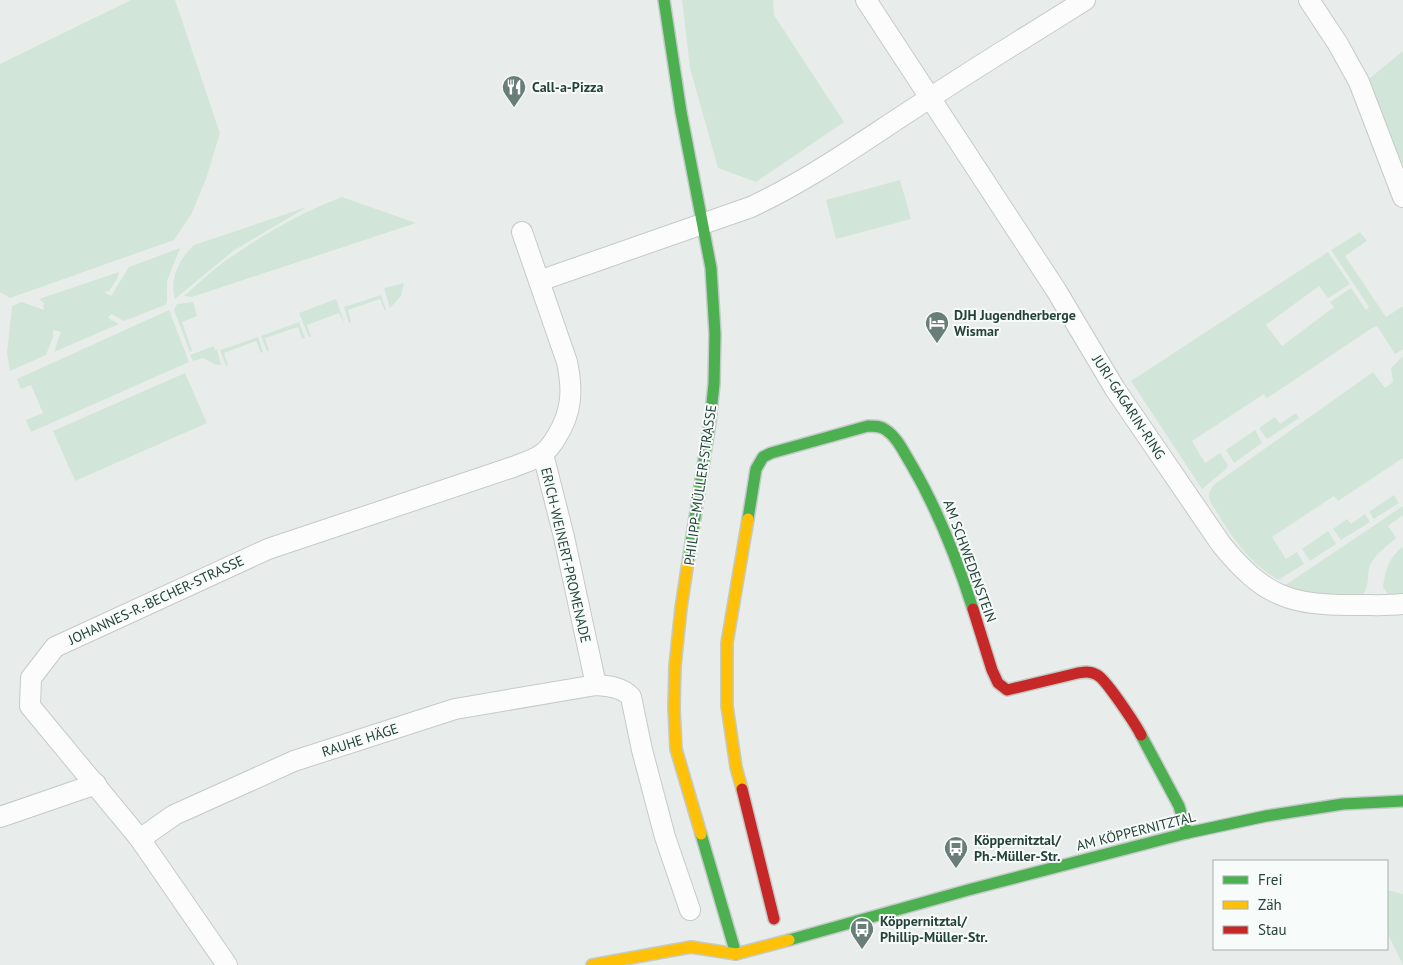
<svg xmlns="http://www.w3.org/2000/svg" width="1403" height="965" viewBox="0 0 1403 965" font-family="'PT Sans',sans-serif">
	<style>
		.green { fill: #d1e6d8 }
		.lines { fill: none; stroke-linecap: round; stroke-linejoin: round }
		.street-casing { stroke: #c5cac8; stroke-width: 22 }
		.fast-casing { stroke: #c3cbc8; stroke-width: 14 }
		.slow-casing { stroke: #c3cbc8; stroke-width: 14 }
		.jam-casing { stroke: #c3cbc8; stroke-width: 14 }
		.street { stroke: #fcfcfc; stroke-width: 20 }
		.fast { stroke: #4caf50; stroke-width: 11 }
		.slow { stroke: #ffc107; stroke-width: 11 }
		.jam { stroke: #c62828; stroke-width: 11 }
		.labels { text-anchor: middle; stroke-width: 4; stroke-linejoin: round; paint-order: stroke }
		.poi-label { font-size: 14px; font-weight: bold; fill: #24423a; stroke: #f7fbf9; text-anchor: start }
		.street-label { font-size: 14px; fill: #24423a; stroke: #f7fbf9 }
	</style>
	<rect width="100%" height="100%" fill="#e8edeb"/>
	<!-- green -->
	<g class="green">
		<polygon points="131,0 175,0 220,133 206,179 191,215 174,240 10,298 0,292 0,64"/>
		<polygon points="682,0 773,0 774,15 844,122 756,182 718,168 690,68"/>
		<polygon points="1403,51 1403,182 1364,83"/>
		<polygon points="900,180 911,219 836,239 826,200"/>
		<path d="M342,197L416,223L192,297L184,296C198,284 212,270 228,259C264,234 302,212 342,197Z"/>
		<path d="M307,207L233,251L175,299C169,279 179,259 194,245Z"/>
		<polygon points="1360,232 1367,241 1345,256 1386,317 1403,306 1403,349 1395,354 1377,326 1372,328 1269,397 1266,398 1264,394 1192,441 1205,463 1220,453 1228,465 1226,469 1202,489 1131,381 1328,252 1350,284 1328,298 1319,286 1266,325 1282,346 1334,307 1330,302 1351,288 1366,310 1369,307 1331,250"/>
		<polygon points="180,248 167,281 167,302 165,305 124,321 111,314 108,318 119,324 54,352 61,332 53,330 53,337 46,355 10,371 7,353 12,306 22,302 44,310 43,305 45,304 39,299 119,272 117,279 109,291 104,292 111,296 129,267"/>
		<polygon points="404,283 401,296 390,308 384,288"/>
		<polygon points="381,295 386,310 385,311 380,299 348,310 351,322 349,323 344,307"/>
		<polygon points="336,299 345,324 339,313 307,325 311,337 309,337 299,313"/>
		<polygon points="193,302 197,316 182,322 192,351 190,352 174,310 177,304"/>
		<polygon points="169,310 189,362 31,432 26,420 43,413 31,385 21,389 17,379"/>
		<polygon points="299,322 305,338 302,339 298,327 265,338 269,351 267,351 261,336"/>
		<polygon points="258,337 263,352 261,353 256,341 224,353 228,365 226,366 220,350"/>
		<polygon points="214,346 215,350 217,349 221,365 214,364 203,358 193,361 190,355"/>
		<path d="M1403,356V458L1338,501L1334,496L1272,537L1286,559L1297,552L1304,564L1278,580C1251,564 1234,541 1218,514C1215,509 1210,503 1209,497C1208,491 1212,488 1215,484L1373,372L1385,388L1393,382L1391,368Z"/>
		<polygon points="185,373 207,423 75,481 53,431"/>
		<polygon points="1296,413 1299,418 1267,439 1259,428 1275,417 1280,424"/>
		<polygon points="1255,430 1262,443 1234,463 1226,450"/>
		<polygon points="1394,495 1399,503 1374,519 1369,512"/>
		<path d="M1403,506V515L1388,526L1396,538C1387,546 1377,553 1371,563C1364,576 1375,595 1350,601L1281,588Z"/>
		<polygon points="1365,514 1370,522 1341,540 1333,529 1347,519 1351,524"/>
		<polygon points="1328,531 1336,544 1310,561 1302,549"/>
		<path d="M1402,547L1403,549V599L1391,598L1383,587C1385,570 1389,558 1402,547Z"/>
		<polygon points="1387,890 1403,894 1403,965 1387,932"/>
	</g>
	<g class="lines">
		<!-- street casing -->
		<g class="street-casing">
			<g id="street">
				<path d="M866,0L1056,290L1115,389L1221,544C1263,596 1290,606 1357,605C1372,605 1388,606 1403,604"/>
				<polyline points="1309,0 1338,44 1359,82 1403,197"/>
				<path d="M539,281L751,207C815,177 870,136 930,98C981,64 1033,33 1085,0"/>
				<polyline points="543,454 564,537 596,685"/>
				<polyline points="0,817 96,784"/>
				<path d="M140,839L174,815L294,761L455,709L596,685C608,686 622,687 631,697L642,750L665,837L690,910"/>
				<path d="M227,965L140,839L30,706L31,678L55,647L268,549L513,467C523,463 534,460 542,454C548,450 553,443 557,436C572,412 573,390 567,362L522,232"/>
			</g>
		</g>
		<!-- fast casing -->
		<g class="fast-casing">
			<g id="fast">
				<polyline points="664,0 681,112 711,268 715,334 714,384 710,422 688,562"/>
				<path d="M748,519L756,469L763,457L771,453L868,426C875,426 881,426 886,430C898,438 904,453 911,464C938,510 957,559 973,609"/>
				<polyline points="1141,735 1179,806 1187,833"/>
				<polyline points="701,834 736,954"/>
				<polyline points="789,940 968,890 1187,833 1266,816 1343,804 1403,801"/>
			</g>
		</g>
		<!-- slow casing -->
		<g class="slow-casing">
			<g id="slow">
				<polyline points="688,562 681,608 675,666 674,708 676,749 701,834"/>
				<polyline points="742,789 736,767 727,706 727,643 748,519"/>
				<polyline points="592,965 691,947 736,954 789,940"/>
			</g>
		</g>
		<!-- jam casing -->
		<g class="jam-casing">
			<g id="jam">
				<path d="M973,609L992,670L998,683L1007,690L1078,673C1085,672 1091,671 1097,675C1105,678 1136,725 1141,735"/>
				<polyline points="742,789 774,919"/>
			</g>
		</g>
		<!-- street -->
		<use href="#street" class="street"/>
		<!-- fast -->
		<use href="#fast" class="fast"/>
		<!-- slow -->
		<use href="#slow" class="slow"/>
		<!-- jam -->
		<use href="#jam" class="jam"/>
	</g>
	<!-- icons -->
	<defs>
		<g id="restaurant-pin" transform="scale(1.25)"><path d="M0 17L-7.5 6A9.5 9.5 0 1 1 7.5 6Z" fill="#697e78" stroke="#f7fbf9"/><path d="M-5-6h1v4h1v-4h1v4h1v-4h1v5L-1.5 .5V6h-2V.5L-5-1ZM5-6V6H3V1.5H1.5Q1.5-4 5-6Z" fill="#fff"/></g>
		<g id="hotel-pin" transform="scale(1.25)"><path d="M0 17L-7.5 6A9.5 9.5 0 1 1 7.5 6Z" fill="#697e78" stroke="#f7fbf9"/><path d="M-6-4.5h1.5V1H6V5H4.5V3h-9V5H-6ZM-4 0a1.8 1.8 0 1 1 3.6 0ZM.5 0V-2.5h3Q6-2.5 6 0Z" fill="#fff"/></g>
		<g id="bus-pin" transform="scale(1.25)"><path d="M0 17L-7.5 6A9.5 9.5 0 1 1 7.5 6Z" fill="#697e78" stroke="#f7fbf9"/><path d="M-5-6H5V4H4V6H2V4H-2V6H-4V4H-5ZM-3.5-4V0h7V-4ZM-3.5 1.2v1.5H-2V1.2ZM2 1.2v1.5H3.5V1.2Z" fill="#fff"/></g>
	</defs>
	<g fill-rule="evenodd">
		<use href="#restaurant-pin" x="514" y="87"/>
		<use href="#hotel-pin" x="937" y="323"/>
		<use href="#bus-pin" x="956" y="848"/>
		<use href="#bus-pin" x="862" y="929"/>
	</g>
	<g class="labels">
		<!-- poi labels -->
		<g class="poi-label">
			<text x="532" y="92">Call-a-Pizza</text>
			<text x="954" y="320">DJH Jugendherberge<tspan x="954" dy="16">Wismar</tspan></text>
			<text x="974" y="845">Köppernitztal/<tspan x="974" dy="16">Ph.-Müller-Str.</tspan></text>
			<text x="880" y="926">Köppernitztal/<tspan x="880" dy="16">Phillip-Müller-Str.</tspan></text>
		</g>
		<!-- street labels -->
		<g class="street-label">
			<text transform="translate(1129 407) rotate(57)" y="5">JURI-GAGARIN-RING</text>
			<text transform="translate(700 485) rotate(-82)" y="5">PHILIPP-MÜLLER-STRASSE</text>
			<text transform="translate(566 555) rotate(77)" y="5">ERICH-WEINERT-PROMENADE</text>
			<text transform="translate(970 561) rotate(70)" y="5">AM SCHWEDENSTEIN</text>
			<text transform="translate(156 600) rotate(-25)" y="5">JOHANNES-R.-BECHER-STRASSE</text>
			<text transform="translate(360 740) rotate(-18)" y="5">RAUHE HÄGE</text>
			<text transform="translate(1136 831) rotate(-14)" y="5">AM KÖPPERNITZTAL</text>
		</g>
	</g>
	<!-- legend -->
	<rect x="1213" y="860" width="175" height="90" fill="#f7fbf9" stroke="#a3b1ad"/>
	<rect x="1223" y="876" width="25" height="8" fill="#4caf50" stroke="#a3b1ad"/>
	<text x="1258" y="885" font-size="15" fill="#24423a">Frei</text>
	<rect x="1223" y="901" width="25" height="8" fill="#ffc107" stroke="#a3b1ad"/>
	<text x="1258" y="910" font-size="15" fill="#24423a">Zäh</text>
	<rect x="1223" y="926" width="25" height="8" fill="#c62828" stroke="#a3b1ad"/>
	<text x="1258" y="935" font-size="15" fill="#24423a">Stau</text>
</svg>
